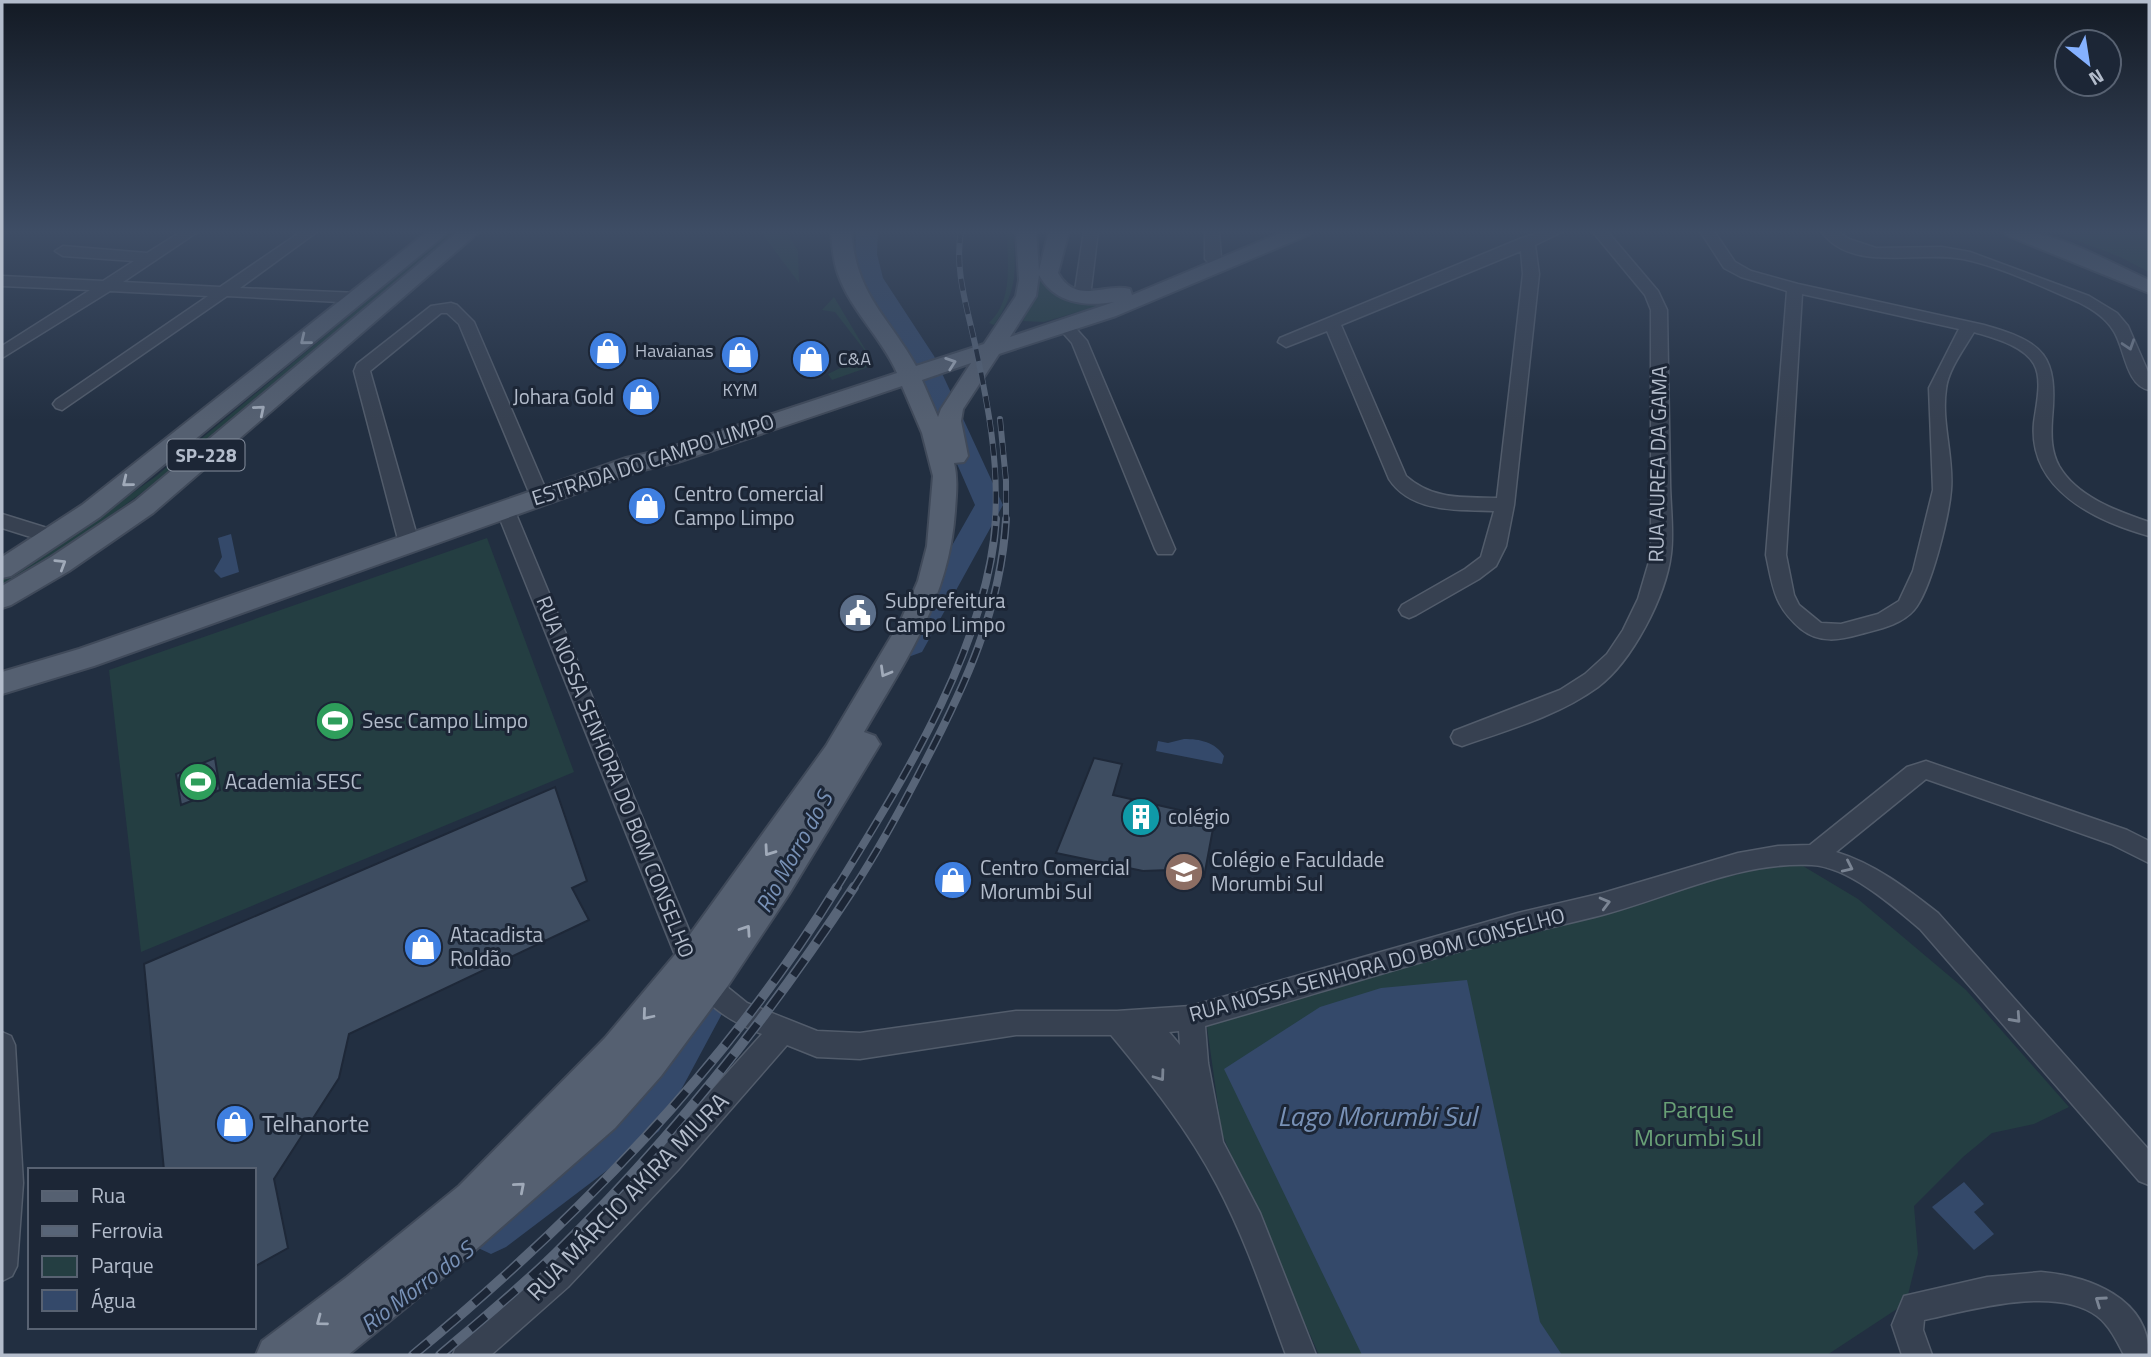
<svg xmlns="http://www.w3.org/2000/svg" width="2151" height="1357" viewBox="0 0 2151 1357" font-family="'Titillium Web',sans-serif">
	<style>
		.green { fill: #243e42 }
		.water { fill: #34496a }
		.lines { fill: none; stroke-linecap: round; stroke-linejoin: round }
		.river { fill: #34496a; fill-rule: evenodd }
		.building { fill: #3e4d61; stroke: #1e2838; stroke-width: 2 }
		.minor-casing { stroke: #525c6b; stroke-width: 3 }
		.major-casing { stroke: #404a5a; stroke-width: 4 }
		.minor { fill: #374151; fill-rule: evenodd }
		.major { fill: #556071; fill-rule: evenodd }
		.rail-far2-casing { stroke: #586578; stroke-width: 6 }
		.rail-far1-casing { stroke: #586578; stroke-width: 8 }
		.rail-casing { stroke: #586578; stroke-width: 10 }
		.rail-far2 { stroke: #1c2636; stroke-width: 4.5; stroke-dasharray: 12; stroke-linecap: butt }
		.rail-far1 { stroke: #1c2636; stroke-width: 5; stroke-dasharray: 16; stroke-linecap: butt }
		.rail { stroke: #1c2636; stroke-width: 7; stroke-dasharray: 20; stroke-linecap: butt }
		.oneway { stroke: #a0aab9 }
		.oneway2 { stroke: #7b8594 }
		.labels { text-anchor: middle; stroke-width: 6; stroke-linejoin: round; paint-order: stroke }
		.far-poi-label { font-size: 18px; fill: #b3bccb; stroke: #1c2636; text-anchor: start }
		.shield { fill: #1c2636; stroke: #868f9e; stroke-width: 2 }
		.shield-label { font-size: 19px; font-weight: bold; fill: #b3bccb }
		.poi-label { font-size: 21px; fill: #b3bccb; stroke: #1c2636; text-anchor: start }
		.street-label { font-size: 21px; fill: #b3bccb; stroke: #1c2636 }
		.water-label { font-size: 23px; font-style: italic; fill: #7891b6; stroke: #1c2636 }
		.near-park-label { font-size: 24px; fill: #689f76; stroke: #1c2636 }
		.near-poi-label { font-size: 24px; fill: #b3bccb; stroke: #1c2636; text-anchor: start }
		.near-street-label { font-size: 24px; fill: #b3bccb; stroke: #1c2636 }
		.near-water-label { font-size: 28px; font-style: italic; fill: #7891b6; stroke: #1c2636 }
	</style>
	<rect width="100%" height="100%" fill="#222f41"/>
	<!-- green -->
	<g class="green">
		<path d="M452,231H461C309,351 172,489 2,584V578L51,551L155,477Z"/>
		<polygon points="760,231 786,231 798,251 799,283"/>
		<path d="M1007,231H1013C1016,271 1018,290 994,325L989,323C1014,300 1007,262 1007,231Z"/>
		<polygon points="2052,231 2149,231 2149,272 2120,257"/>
		<path d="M1039,276C1051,301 1079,305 1105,304L1044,322L1023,321L1035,297Z"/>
		<polygon points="834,297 871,359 866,368 832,380 828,374 850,363 858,365 859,362 855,356 866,352 835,312 822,310"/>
		<polygon points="487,538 574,772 141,952 109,670"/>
		<polygon points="1793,860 1858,899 1966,990 2069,1107 2034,1124 1992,1133 1963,1157 1914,1206 1918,1254 1906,1303 1827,1355 1319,1355 1222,1134 1207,1027 1258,1003 1480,941"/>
	</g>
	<!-- water -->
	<g class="water">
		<polygon points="231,534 239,572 221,578 214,571 222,557 218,538"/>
		<path d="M1184,739C1200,739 1215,742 1224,756L1222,764L1156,751L1158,741L1168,743Z"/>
		<polygon points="1467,980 1540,1322 1562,1355 1362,1355 1224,1069 1320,1007 1381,988"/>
		<polygon points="1964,1182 1984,1204 1974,1212 1994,1234 1974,1250 1932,1207"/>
	</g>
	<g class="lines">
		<!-- river -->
		<g class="river">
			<polygon points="856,231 878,231 877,254 883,278 934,356 1003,505 922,652 911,656 900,652 896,644 975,505 910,356 859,278 855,254"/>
			<polygon points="712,979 725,984 731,997 659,1131 506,1247 491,1254 476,1247 469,1232 476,1217 631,1103 699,984"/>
		</g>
	</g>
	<!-- building -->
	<g class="building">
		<polygon points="215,758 220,790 181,805 176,774"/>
		<polygon points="1094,758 1122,764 1113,795 1215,818 1204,877 1170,870 1143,871 1056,853"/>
		<polygon points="555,787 587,881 572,888 589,920 349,1034 339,1078 274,1179 288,1248 254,1267 254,1170 164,1170 144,964"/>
	</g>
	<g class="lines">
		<!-- minor casing -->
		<g class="minor-casing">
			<g id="minor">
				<polygon points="182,231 199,231 123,282 220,287 302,231 318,231 240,288 358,293 366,298 358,303 227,296 62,410 56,408 53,404 56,400 208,296 110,291 2,358 2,346 90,290 2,286 2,276 103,281 134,261 63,256 55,251 63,246 147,253"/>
				<polygon points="1084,231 1098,231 1090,297 1082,302 1074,297"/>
				<polygon points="1205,231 1219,231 1221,258 1227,265 1224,268 1214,268 1205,259"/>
				<path d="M1545,231H1564L1535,245L1539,274L1514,505L1506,546L1496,566L1479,579L1416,615L1409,618L1402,615L1399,610L1402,605L1465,569L1481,557L1494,511C1459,510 1411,513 1389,479L1327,331L1286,347L1278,342L1280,338L1522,238ZM1521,251L1523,274L1497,498C1462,497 1433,500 1406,476L1341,325Z"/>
				<path d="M1592,231H1607L1658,291L1667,310C1668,367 1669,423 1670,480C1670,504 1674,531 1671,554C1666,596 1632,662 1598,687C1558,716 1508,730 1462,746L1454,743L1451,737L1454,731L1560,690L1585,674L1607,654L1623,630L1638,599L1651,555V310L1645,295Z"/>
				<path d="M1700,231H1714L1735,262L1751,271L1798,284L1984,325C2045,342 2058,356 2052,419C2051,436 2051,451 2059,466C2077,497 2117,511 2149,522V536C2095,521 2028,489 2034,423C2036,406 2043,380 2034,364C2023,345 1993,338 1974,332C1964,349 1948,370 1946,389C1941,422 1954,457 1951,490C1949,516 1931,591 1914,610C1901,625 1879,629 1861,634C1840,640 1820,644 1801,629C1774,606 1773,588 1766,555L1787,291L1741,277L1724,268ZM1802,294L1959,329L1929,388L1933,490L1913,571L1899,601L1878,614L1841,624L1821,623L1799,605L1794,595L1786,555Z"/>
				<path d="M1821,231H1837L1849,239L1876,248L1942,247L1970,252L2089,296L2117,313L2128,326L2149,374V390C2125,385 2125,347 2113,330C2105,317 2092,309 2078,302C2042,287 2002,267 1963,259C1919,250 1851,274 1821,231Z"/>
				<polygon points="451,303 457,305 474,322 549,497 547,502 533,502 531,497 459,324 447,313 441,313 370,371 419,543 416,548 402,548 399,543 354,371 357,364 431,306"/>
				<polygon points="1065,321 1071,323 1087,341 1175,549 1172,554 1158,554 1155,549 1072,343 1057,326"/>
				<path d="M505,502L512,504L514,509L699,954L716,978L747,1003L817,1031L860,1033L1016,1011H1117L1191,1006L1518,913L1603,893L1738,853L1778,846L1810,845L1907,767L1926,761L2127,830L2149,841V863L2111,844L1926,779L1836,852C1875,864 1906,888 1938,913L2149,1150V1185L2139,1181L1920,929C1893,906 1849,867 1812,865C1740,861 1670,897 1602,915C1575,922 1547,928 1520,935C1414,962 1310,996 1205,1026L1208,1063L1223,1142L1260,1213L1316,1355H1286C1265,1298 1246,1240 1217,1185C1189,1131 1150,1082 1111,1035H1016L860,1059L817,1057L787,1045L678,1170L568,1287L491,1355H453L457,1344L548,1267L658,1150L762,1034C724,1019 705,1004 681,970L496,509L498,504ZM1179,1031L1180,1045L1169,1032Z"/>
				<polygon points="2,514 60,532 63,537 60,542 53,544 2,528"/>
				<polygon points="2,1032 11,1036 15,1045 23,1183 17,1266 12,1276 2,1281"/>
				<path d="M2041,1272C2089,1276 2149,1298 2149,1355H2124C2117,1341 2109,1325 2097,1316C2055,1285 1971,1310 1924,1320L1923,1330L1932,1355H1902L1892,1325L1904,1296L1987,1277Z"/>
			</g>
		</g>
		<!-- major casing -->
		<g class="major-casing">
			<g id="major">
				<polygon points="428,231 450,231 100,517 11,576 2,578 2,557 82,505"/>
				<polygon points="458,231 480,231 153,513 69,571 11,605 2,608 2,586 51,557 135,501"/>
				<path d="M831,231H851C857,297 887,314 916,366L984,344L1016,296L1019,280L1016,231H1036L1039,270L1049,231H1069L1058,273C1077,306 1105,282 1130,289L1132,295L1285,231H1311L1308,235L1116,316L999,354L963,409L961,421L968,456L964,462L954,463C958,479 956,495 955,511C949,599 907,658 864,732L875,736L880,744L789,894L727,987L661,1076L615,1128L464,1260L348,1355H256L262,1341L347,1277L459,1186L605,1038L678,951L826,746L901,620L918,581L927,546L933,476L922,433L902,386L678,462L639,471L94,666L2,694V672L79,649L626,458L666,449L897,373C882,338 851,311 838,274C833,260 832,246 831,231ZM1039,275C1054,303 1085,307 1114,302L1010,337L1036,296ZM971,363L941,409L938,417L922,380Z"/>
				<path d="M2003,231C2053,228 2104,260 2149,280V293L2006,235Z"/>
			</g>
		</g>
		<!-- minor -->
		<use href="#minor" class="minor"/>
		<!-- major -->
		<use href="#major" class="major"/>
		<!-- rail-far2 casing -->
		<g class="rail-far2-casing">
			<g id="rail-far2">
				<path d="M961,231C954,272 968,309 976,349C988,405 999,462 995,521"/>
				<polyline points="1000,419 1006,481 1006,521"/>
			</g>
		</g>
		<!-- rail-far1 casing -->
		<g class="rail-far1-casing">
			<g id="rail-far1">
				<path d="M836,889C901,783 988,646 996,519"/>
				<path d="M853,889C879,849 902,807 924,764C965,686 1001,609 1006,519"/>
			</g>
		</g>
		<!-- rail casing -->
		<g class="rail-casing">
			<g id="rail">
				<path d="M413,1355C575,1221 726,1068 837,887"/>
				<path d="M440,1355C479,1322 519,1289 556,1253C669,1142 767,1020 854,887"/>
			</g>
		</g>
		<!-- rail-far2 -->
		<use href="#rail-far2" class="rail-far2"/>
		<!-- rail-far1 -->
		<use href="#rail-far1" class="rail-far1"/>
		<!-- rail -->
		<use href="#rail" class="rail"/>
	</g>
	<!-- one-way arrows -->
	<defs><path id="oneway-chevron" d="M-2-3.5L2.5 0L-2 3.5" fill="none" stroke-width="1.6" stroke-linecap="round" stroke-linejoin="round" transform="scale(1.75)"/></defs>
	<g class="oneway">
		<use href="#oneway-chevron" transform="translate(305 340) rotate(141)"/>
		<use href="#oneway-chevron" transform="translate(951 363) rotate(-19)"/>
		<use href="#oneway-chevron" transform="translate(260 410) rotate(-40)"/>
		<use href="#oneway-chevron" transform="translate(127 482) rotate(141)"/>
		<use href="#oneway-chevron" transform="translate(61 564) rotate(-32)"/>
		<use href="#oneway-chevron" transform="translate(885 672) rotate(120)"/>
		<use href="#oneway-chevron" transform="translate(769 851) rotate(125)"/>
		<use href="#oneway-chevron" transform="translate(746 930) rotate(-56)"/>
		<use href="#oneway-chevron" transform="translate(647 1015) rotate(130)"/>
		<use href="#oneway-chevron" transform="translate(520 1187) rotate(-41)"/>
		<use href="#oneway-chevron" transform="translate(321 1321) rotate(143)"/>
	</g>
	<g class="oneway2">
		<use href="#oneway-chevron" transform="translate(2129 345) rotate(72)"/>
		<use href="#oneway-chevron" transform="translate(1848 867) rotate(25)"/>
		<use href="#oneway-chevron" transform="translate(1605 903) rotate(-15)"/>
		<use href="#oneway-chevron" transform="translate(2016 1018) rotate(48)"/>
		<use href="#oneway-chevron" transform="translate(1160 1076) rotate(54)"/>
		<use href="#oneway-chevron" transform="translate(2100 1301) rotate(-145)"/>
	</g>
	<!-- sky -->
	<linearGradient id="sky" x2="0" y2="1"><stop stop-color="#131a24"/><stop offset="0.55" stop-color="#3e4d65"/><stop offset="1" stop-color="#3e4d65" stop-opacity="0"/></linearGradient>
	<rect width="2151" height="421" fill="url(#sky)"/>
	<!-- icons -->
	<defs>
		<g id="shop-disc" transform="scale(2.0125)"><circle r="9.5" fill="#3f7fe0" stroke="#1c2636"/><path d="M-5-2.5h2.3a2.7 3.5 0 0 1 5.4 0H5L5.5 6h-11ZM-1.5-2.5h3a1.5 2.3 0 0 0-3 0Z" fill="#fff"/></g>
		<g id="civic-disc" transform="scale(2.0125)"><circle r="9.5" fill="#5c6f8a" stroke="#1c2636"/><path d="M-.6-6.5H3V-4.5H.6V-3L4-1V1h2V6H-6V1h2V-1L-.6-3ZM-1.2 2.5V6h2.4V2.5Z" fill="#fff"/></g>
		<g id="stadium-disc" transform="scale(2.0125)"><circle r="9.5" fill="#2e9e5b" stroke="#1c2636"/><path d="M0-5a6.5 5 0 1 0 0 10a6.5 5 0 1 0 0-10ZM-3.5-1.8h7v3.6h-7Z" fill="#fff"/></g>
		<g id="building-disc" transform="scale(2.0125)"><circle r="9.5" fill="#0f9aa8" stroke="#1c2636"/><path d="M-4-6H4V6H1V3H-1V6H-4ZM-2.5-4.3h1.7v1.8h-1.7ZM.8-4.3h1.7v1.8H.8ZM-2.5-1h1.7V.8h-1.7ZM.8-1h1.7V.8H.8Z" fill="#fff"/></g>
		<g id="school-disc" transform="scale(2.0125)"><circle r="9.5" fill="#8d6e63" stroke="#1c2636"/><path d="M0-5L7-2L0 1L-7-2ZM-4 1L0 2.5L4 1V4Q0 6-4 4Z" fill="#fff"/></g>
	</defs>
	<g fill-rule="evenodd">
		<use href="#shop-disc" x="608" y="351"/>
		<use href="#shop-disc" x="740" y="355"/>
		<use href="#shop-disc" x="811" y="359"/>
		<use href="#shop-disc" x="641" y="397"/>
		<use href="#shop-disc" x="647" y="506"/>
		<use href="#civic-disc" x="858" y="613"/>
		<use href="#stadium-disc" x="335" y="721"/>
		<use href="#stadium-disc" x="198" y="782"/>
		<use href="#building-disc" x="1141" y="817"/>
		<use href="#school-disc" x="1184" y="872"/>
		<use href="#shop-disc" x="953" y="880"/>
		<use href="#shop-disc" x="423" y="947"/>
		<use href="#shop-disc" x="235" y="1124"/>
	</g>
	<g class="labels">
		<!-- far-poi labels -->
		<g class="far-poi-label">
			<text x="635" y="357">Havaianas</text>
			<text x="838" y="365">C&amp;A</text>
			<text x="740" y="396" text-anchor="middle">KYM</text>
		</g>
		<!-- shield labels -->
		<rect class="shield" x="167.5" y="439.5" width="77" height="31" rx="5"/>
		<g class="shield-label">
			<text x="206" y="462">SP-228</text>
		</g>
		<!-- poi labels -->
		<g class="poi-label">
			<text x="614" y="404" text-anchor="end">Johara Gold</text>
			<text x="674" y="501">Centro Comercial<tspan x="674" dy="24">Campo Limpo</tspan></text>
			<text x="885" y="608">Subprefeitura<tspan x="885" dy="24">Campo Limpo</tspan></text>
			<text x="362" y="728">Sesc Campo Limpo</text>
			<text x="225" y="789">Academia SESC</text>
			<text x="1168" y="824">colégio</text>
			<text x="1211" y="867">Colégio e Faculdade<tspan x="1211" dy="24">Morumbi Sul</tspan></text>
			<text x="980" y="875">Centro Comercial<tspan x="980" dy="24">Morumbi Sul</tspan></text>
			<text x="450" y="942">Atacadista<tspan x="450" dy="24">Roldão</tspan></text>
		</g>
		<!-- street labels -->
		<g class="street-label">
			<text transform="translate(653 460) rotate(-18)" y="7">ESTRADA DO CAMPO LIMPO</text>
			<text transform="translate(1658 464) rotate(-89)" y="7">RUA AUREA DA GAMA</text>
			<text transform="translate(615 777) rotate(68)" y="7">RUA NOSSA SENHORA DO BOM CONSELHO</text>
			<text transform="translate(1377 965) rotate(-15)" y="7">RUA NOSSA SENHORA DO BOM CONSELHO</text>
		</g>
		<!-- water labels -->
		<g class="water-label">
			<text transform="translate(794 852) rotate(-61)" y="8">Rio Morro do S</text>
			<text transform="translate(417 1287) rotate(-37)" y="8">Rio Morro do S</text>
		</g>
		<!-- near-park labels -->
		<g class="near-park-label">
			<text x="1698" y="1118">Parque<tspan x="1698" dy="28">Morumbi Sul</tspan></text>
		</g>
		<!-- near-poi labels -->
		<g class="near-poi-label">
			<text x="262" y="1132">Telhanorte</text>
		</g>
		<!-- near-street labels -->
		<g class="near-street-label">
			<text transform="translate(628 1197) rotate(-46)" y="8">RUA MÁRCIO AKIRA MIURA</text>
		</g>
		<!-- near-water labels -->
		<g class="near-water-label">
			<text x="1377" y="1126">Lago Morumbi Sul</text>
		</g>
	</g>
	<!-- border -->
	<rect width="2151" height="1357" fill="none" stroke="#b3bccb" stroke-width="7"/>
	<!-- legend -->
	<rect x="28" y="1168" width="228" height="161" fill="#1c2636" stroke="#586272" stroke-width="2"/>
	<rect x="42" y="1191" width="35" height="10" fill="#556071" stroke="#586272" stroke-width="2"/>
	<text x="91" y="1203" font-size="21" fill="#b3bccb">Rua</text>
	<rect x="42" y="1226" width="35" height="10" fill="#586578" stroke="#586272" stroke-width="2"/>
	<text x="91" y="1238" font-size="21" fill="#b3bccb">Ferrovia</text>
	<rect x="42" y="1256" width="35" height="21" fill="#243e42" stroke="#586272" stroke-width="2"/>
	<text x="91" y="1273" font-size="21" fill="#b3bccb">Parque</text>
	<rect x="42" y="1290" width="35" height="21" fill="#34496a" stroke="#586272" stroke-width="2"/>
	<text x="91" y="1308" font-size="21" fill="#b3bccb">Água</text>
	<!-- north arrow -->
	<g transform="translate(2088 63) rotate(150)"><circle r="33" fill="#1c2636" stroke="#586272" stroke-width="2"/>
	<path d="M0-5L12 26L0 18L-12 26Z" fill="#85b1ff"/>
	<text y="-10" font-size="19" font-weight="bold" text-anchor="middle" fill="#b3bccb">N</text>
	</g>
</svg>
